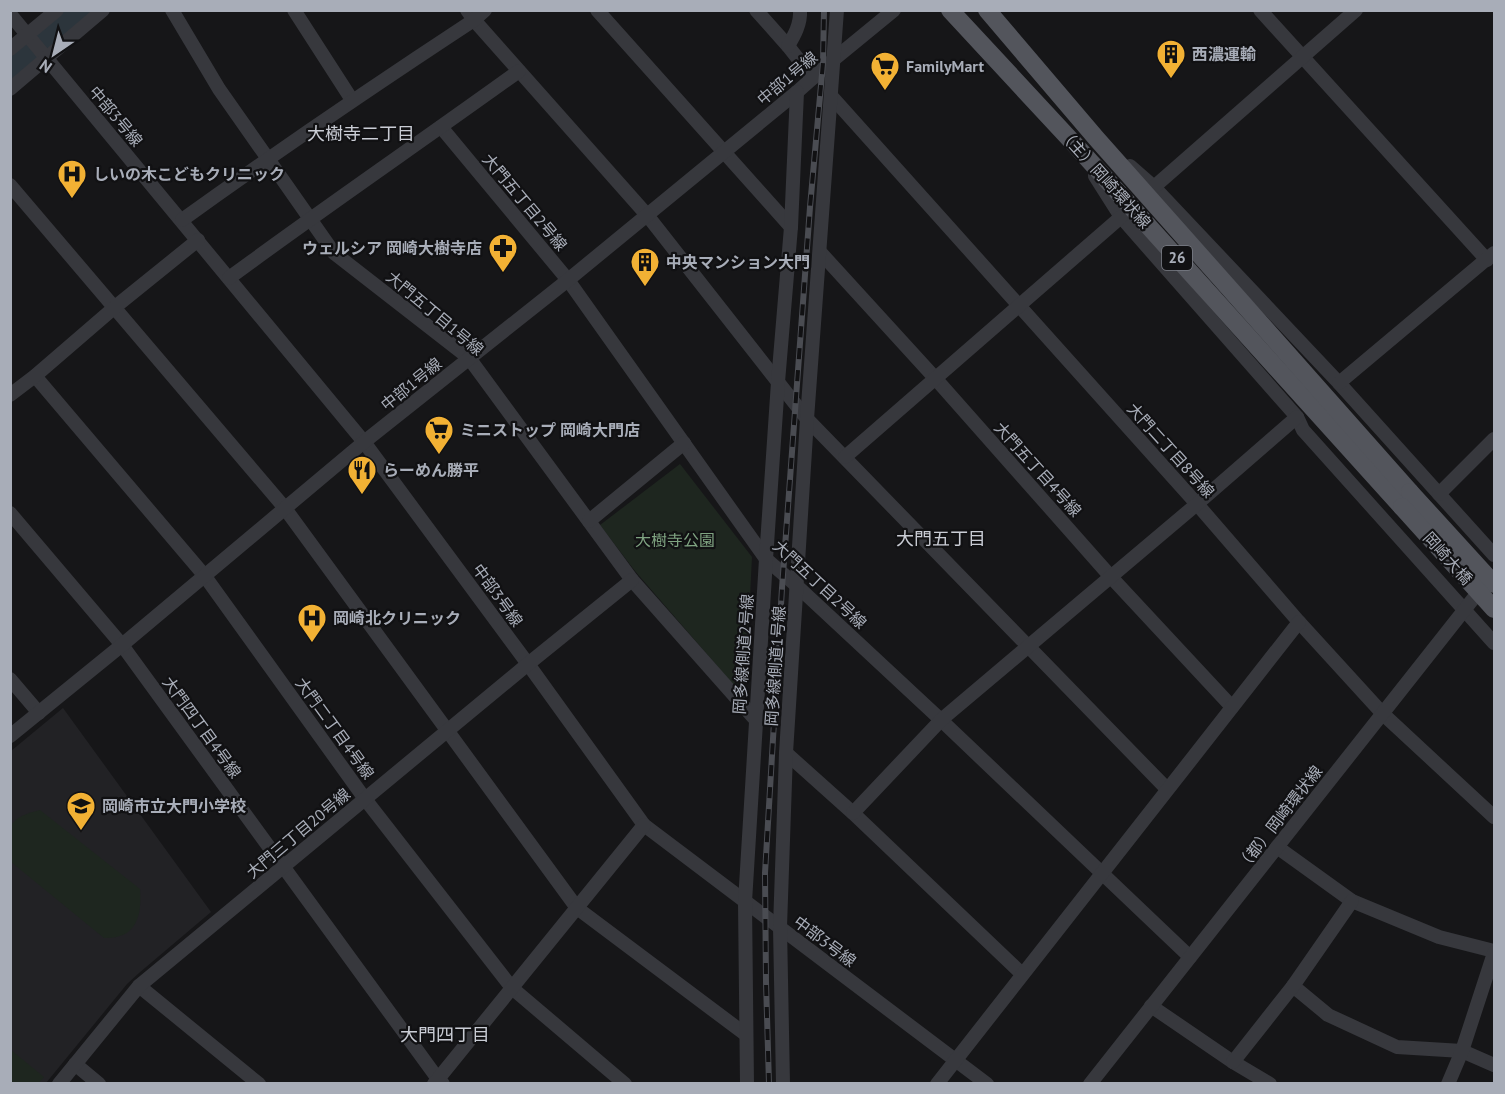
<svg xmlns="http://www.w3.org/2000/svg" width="1505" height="1094" viewBox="0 0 1505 1094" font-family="'PT Sans','Noto Sans JP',sans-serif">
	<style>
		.built { fill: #222225 }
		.green { fill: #1e261f }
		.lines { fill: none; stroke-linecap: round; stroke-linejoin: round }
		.river { stroke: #2c353c; stroke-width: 24 }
		.minor { stroke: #37383d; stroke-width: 14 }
		.major { stroke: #53555c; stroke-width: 18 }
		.rail-casing { stroke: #4a4c52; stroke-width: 6 }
		.rail { stroke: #111113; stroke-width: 4; stroke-dasharray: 11; stroke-linecap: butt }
		.major-bridge { stroke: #53555c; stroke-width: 18 }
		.labels { text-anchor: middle; stroke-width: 4.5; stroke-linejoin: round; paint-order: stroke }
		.shield { fill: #111113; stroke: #7b7e86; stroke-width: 1.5 }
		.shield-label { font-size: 15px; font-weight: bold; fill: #a8adb8 }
		.poi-label { font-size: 16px; font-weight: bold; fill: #a8adb8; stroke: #111113; text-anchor: start }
		.street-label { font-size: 16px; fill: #a8adb8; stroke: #111113 }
		.park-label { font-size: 16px; fill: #7fa381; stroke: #111113 }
		.neighbourhood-label { font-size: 18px; fill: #c9ccd4; stroke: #111113 }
	</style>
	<rect width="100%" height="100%" fill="#161618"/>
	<!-- built -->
	<polygon class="built" points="63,708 211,912 139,973 127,984 46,1083 11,1084 11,751"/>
	<!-- green -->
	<g class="green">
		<polygon points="680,464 752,557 745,698 635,571 600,525"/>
		<path d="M40,810L140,889C142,917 136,939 104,938L11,862V825C18,816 28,813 40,810Z"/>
		<polygon points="11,1050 44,1077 39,1083 11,1083"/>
	</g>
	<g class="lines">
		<!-- river -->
		<polyline class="river" points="10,71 49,37 83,10"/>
		<!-- minor -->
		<g class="minor">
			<polyline points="172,10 219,89 334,253 469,358 632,580 755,719"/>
			<polyline points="294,10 352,100"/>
			<polyline points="467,10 474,20 647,215 807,419 1167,789"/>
			<polyline points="597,10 791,227"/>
			<polyline points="756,10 788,46 813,78"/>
			<polyline points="1260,10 1487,260"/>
			<polyline points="10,14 364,442 528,664 644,825 987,1084"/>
			<path d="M788,46C794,36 801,24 800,10"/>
			<polyline points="10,49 57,10"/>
			<polyline points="10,89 103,10"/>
			<polyline points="832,97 1197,504 1299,622 1383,714 1494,817"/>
			<polyline points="441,127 568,280 766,559 797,586 941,720 1190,957"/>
			<polyline points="1130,166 1154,187 1339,383 1494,555"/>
			<polyline points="1095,176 1121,217 1297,417 1303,430 1494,643"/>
			<polyline points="10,185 284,507 577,908 745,1034"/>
			<polyline points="1154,187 1356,10"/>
			<path d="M182,220C278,151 375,85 474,20L485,10"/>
			<polyline points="820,252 935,378 1111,577 1232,707"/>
			<path d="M229,278C324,208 422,141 519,71"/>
			<polyline points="35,376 204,575 365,799 512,988 625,1084"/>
			<polyline points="1339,383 1494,253"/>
			<polyline points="10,395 35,376 115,307 198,240"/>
			<polyline points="845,457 1121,217"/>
			<polyline points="1439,494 1494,439"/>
			<polyline points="10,513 122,645 438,1079 443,1084"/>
			<polyline points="589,521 684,443"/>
			<polyline points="10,679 39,713"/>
			<polyline points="10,736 122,645 364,442 568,280 797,92 833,60 894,10"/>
			<polyline points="786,753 853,813 1022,974"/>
			<polyline points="853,813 941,720 1197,504 1297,417"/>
			<polyline points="1277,847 1352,901 1439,937 1494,951"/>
			<polyline points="139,986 259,1084"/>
			<polyline points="1293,986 1328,1015 1397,1047 1462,1051 1494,1065"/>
			<polyline points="1151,1006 1233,1062 1270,1084"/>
			<polyline points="1233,1062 1293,986 1352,901"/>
			<polyline points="75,1064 99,1084"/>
			<polyline points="59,1084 139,986 528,664 632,580"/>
			<polyline points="434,1084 644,825"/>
			<polyline points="747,1084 745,902 766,559 778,382 791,227 797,92"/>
			<polyline points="783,1084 780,927 786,753 807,419 837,10"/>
			<polyline points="937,1084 1299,622"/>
			<polyline points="1090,1084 1484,585"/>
			<polyline points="1448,1084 1462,1051 1494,953"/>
		</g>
		<!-- major -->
		<g class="major">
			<polyline points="950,10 1078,148 1402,507"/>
			<polyline points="987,10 1096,138 1410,492"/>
		</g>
		<!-- rail casing -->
		<g class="rail-casing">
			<polyline id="rail" points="769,1084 766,982 765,873 782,588 810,207 823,63 824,10"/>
		</g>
		<!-- rail -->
		<use href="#rail" class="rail"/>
		<!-- major-bridge -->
		<g class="major-bridge">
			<polyline points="1410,492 1494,584"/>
			<polyline points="1402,507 1494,609"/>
		</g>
	</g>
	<!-- icons -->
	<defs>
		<g id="building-pin" transform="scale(1.5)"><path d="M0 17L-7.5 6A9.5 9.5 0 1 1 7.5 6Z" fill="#f2b134" stroke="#111113"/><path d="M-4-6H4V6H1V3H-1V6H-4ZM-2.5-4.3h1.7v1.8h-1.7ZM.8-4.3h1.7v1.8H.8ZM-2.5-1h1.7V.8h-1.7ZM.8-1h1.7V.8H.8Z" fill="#111"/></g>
		<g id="supermarket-pin" transform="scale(1.5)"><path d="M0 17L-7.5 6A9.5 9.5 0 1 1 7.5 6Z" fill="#f2b134" stroke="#111113"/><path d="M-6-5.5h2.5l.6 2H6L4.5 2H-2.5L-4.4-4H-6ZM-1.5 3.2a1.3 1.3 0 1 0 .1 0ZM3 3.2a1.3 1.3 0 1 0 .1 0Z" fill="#111"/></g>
		<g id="hospital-pin" transform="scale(1.5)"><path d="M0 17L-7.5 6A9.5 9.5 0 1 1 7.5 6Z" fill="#f2b134" stroke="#111113"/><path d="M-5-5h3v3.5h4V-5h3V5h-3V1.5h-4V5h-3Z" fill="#111"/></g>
		<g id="pharmacy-pin" transform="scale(1.5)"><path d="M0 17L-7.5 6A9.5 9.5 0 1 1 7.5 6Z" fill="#f2b134" stroke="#111113"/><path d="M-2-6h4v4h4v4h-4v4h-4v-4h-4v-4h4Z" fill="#111"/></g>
		<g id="restaurant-pin" transform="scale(1.5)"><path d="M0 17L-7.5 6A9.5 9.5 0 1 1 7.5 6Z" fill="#f2b134" stroke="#111113"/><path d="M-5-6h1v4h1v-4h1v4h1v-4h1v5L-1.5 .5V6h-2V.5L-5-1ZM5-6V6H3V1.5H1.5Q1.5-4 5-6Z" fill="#111"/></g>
		<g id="school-pin" transform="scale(1.5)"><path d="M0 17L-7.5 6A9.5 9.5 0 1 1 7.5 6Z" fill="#f2b134" stroke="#111113"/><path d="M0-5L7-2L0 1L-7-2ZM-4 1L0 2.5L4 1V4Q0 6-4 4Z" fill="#111"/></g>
	</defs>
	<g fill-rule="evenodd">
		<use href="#building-pin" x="1171" y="54"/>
		<use href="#supermarket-pin" x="885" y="66"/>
		<use href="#hospital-pin" x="72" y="174"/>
		<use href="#pharmacy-pin" x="503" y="248"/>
		<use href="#building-pin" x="645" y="262"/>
		<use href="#supermarket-pin" x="439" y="430"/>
		<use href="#restaurant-pin" x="362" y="470"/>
		<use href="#hospital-pin" x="312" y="618"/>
		<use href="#school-pin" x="81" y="806"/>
	</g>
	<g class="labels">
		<!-- shield labels -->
		<rect class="shield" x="1162" y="246" width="30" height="24" rx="4.5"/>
		<g class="shield-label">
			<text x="1177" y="263">26</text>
		</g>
		<!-- poi labels -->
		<g class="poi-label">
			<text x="1192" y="60">西濃運輸</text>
			<text x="906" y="72">FamilyMart</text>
			<text x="93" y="180">しいの木こどもクリニック</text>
			<text x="482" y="254" text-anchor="end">ウェルシア 岡崎大樹寺店</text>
			<text x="666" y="268">中央マンション大門</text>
			<text x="460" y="436">ミニストップ 岡崎大門店</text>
			<text x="383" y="476">らーめん勝平</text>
			<text x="333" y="624">岡崎北クリニック</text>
			<text x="102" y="812">岡崎市立大門小学校</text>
		</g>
		<!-- street labels -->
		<g class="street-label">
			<text transform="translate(787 78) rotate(-40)" y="6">中部1号線</text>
			<text transform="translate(116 116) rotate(50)" y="6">中部3号線</text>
			<text transform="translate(1105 178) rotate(48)" y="6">（主）岡崎環状線</text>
			<text transform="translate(525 202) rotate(50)" y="6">大門五丁目2号線</text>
			<text transform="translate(435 313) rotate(40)" y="6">大門五丁目1号線</text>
			<text transform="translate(411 384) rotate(-39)" y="6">中部1号線</text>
			<text transform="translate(1171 450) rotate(48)" y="6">大門二丁目8号線</text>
			<text transform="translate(1038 469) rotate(48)" y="6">大門五丁目4号線</text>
			<text transform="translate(1448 558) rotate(48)" y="6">岡崎大橋</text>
			<text transform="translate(820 584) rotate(43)" y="6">大門五丁目2号線</text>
			<text transform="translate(498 595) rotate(54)" y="6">中部3号線</text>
			<text transform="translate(743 654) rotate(-86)" y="6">岡多線側道2号線</text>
			<text transform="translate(775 666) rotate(-86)" y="6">岡多線側道1号線</text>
			<text transform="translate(202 727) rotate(54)" y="6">大門四丁目4号線</text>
			<text transform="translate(335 728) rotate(54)" y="6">大門二丁目4号線</text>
			<text transform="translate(1279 818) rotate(-52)" y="6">（都）岡崎環状線</text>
			<text transform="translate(298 833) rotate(-40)" y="6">大門三丁目20号線</text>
			<text transform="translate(825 941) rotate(37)" y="6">中部3号線</text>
		</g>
		<!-- park labels -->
		<g class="park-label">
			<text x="675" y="546">大樹寺公園</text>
		</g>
		<!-- neighbourhood labels -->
		<g class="neighbourhood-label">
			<text x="361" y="140">大樹寺二丁目</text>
			<text x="941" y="545">大門五丁目</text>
			<text x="445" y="1041">大門四丁目</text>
		</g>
	</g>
	<!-- border -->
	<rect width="1505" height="1094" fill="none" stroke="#a8adb8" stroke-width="24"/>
	<!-- north arrow -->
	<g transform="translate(54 54) rotate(215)" stroke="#111113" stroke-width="4.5" paint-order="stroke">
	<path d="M0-4.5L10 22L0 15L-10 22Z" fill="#a8adb8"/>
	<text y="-9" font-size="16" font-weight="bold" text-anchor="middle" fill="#a8adb8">N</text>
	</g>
</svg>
